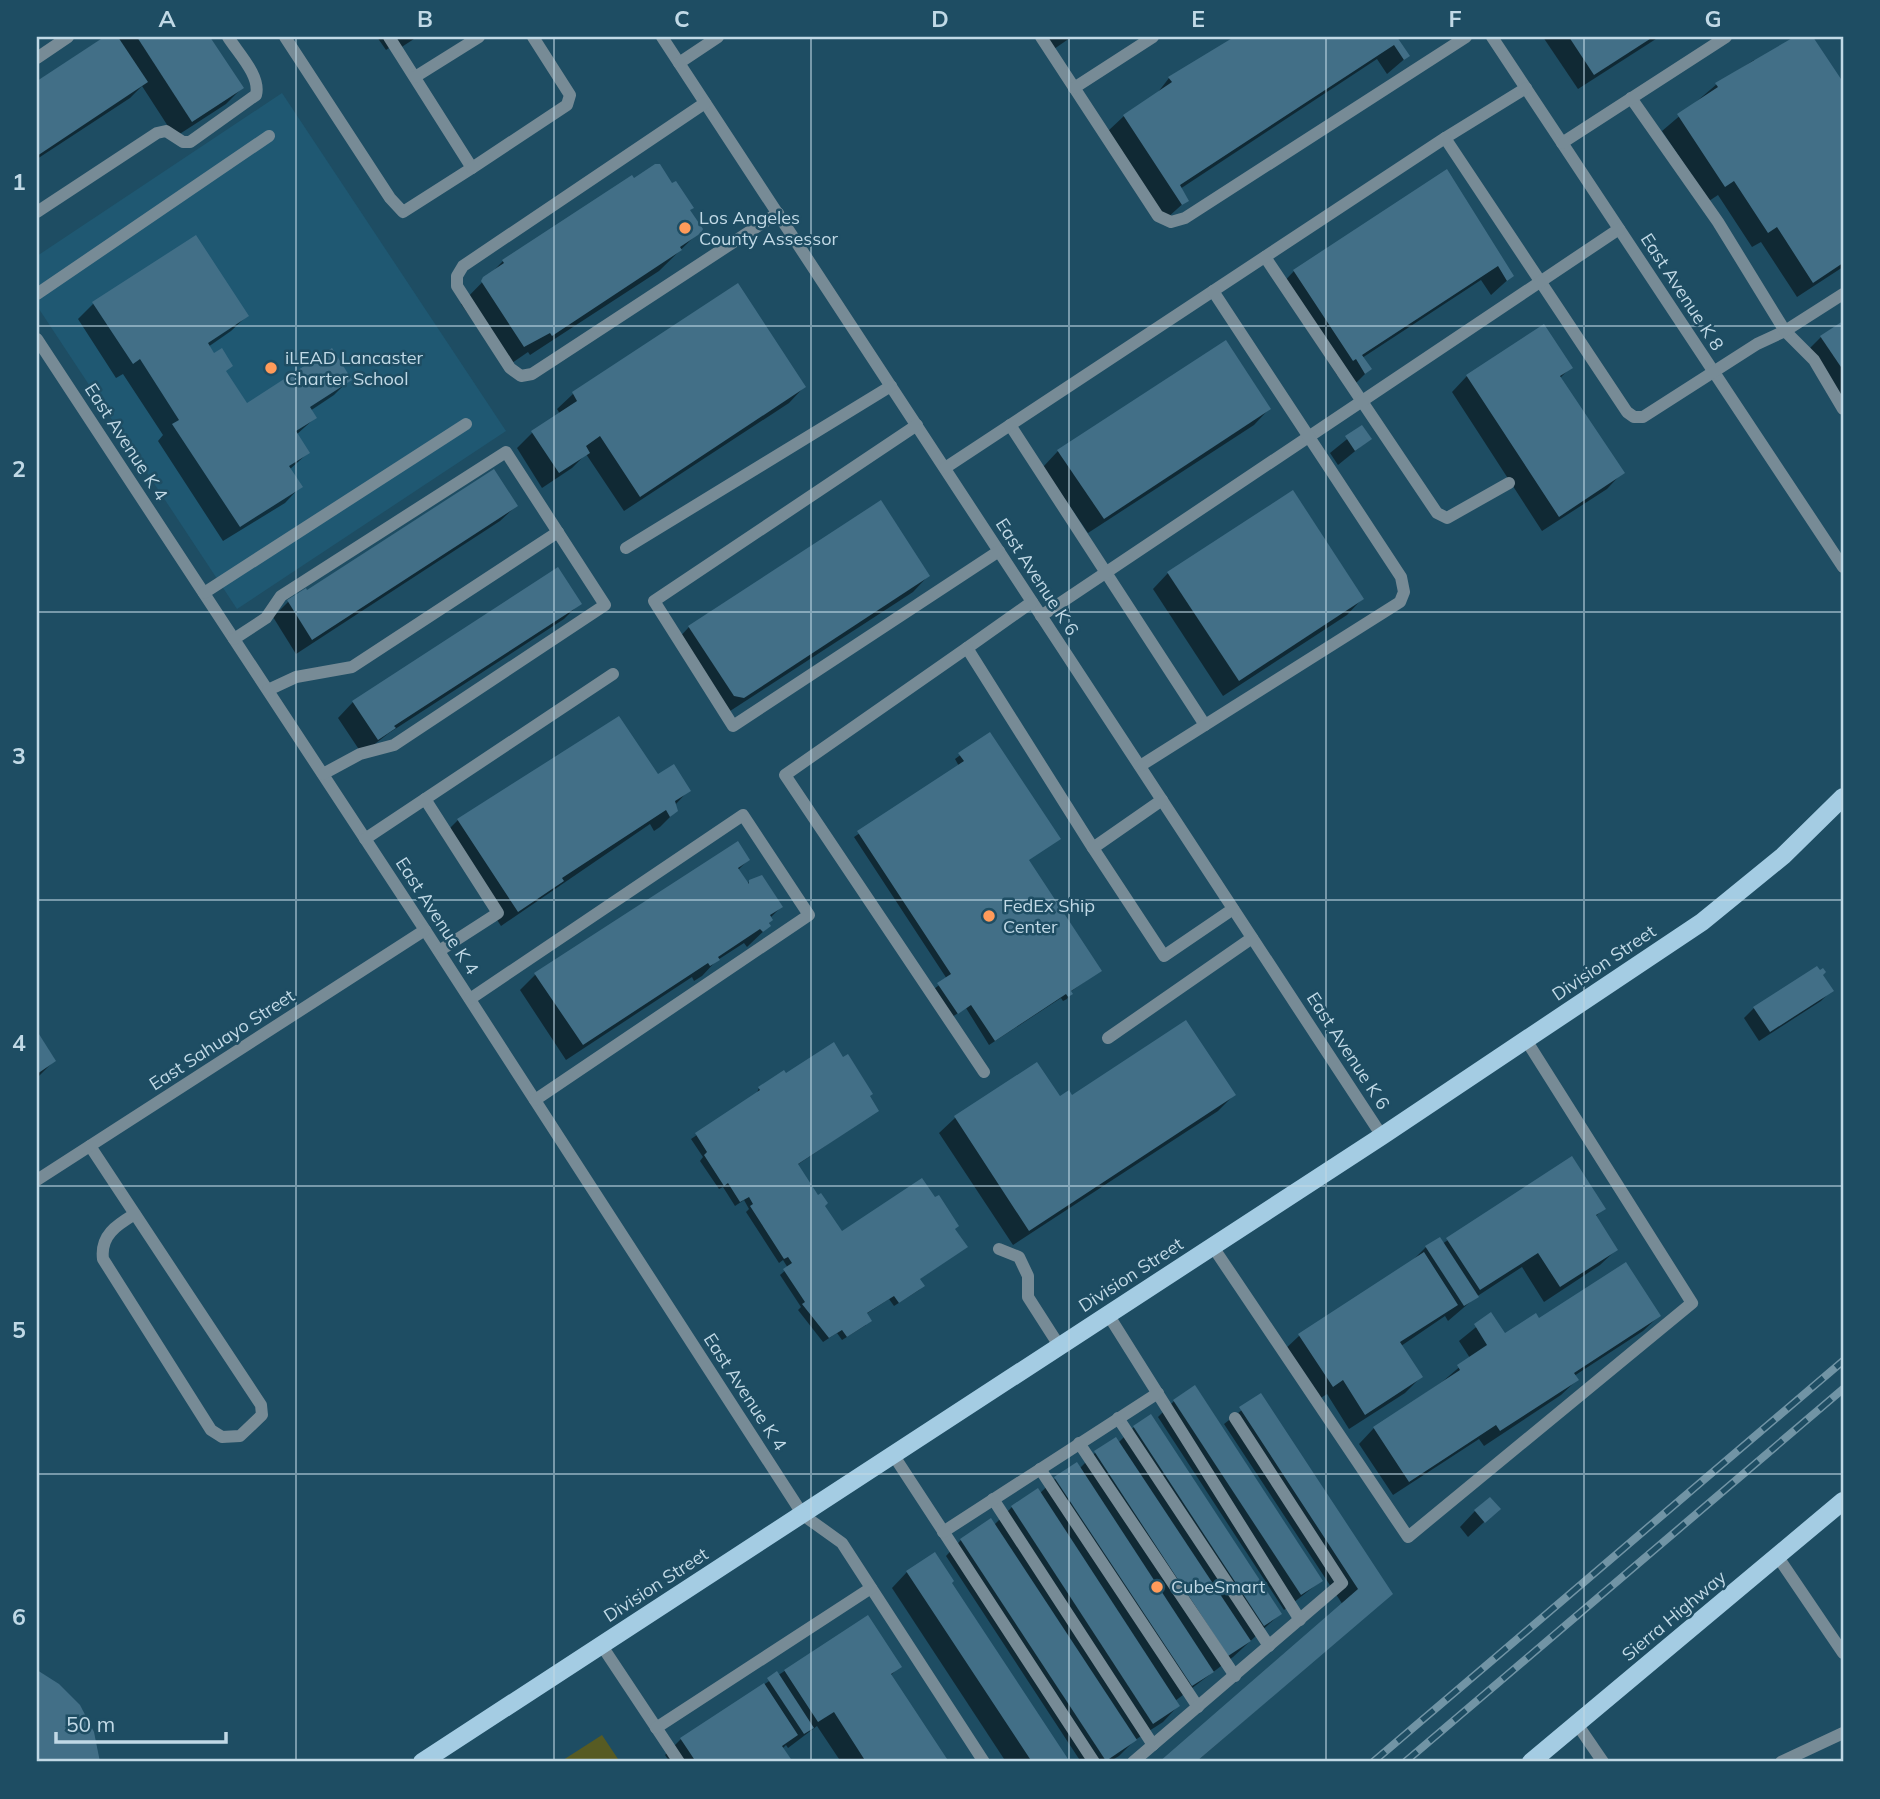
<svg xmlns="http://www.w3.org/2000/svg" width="1880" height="1799" viewBox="0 0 1880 1799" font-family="Mulish,sans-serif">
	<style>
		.built { fill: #1f5872 }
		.green { fill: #575b23 }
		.shadow { fill: #0007 }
		.building { fill: #426f87 }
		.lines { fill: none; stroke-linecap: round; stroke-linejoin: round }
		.minor { stroke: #778b96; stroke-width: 12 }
		.major { stroke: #a4cce3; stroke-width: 18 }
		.rail-casing { stroke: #7194a5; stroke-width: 8 }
		.rail { stroke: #1e4d63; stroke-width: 5; stroke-dasharray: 16; stroke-linecap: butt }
		.grid { fill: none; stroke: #c1d9e6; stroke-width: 2; stroke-opacity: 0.55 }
		.poi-dot { fill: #ff9b5a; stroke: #1e4d63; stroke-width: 2.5 }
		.labels { text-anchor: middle; stroke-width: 5; stroke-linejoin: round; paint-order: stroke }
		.poi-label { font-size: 18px; fill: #c1d9e6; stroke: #1e4d63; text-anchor: start }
		.street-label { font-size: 18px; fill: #c1d9e6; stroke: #1e4d63 }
		.neatline { fill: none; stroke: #c1d9e6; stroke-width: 2.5 }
		.grid-label { font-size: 23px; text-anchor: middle; font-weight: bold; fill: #c1d9e6 }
	</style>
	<rect width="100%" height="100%" fill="#1e4d63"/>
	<!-- built -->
	<polygon class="built" points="282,93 506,431 237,609 37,306 37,256"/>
	<!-- green -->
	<polygon class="green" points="602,1735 620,1762 560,1762"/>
	<!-- shadow -->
	<g class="shadow">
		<polygon points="107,37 208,37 242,88 226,104 175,137 142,86 130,98 37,159 37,83"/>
		<polygon points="377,37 417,37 394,52 389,48 386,50"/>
		<polygon points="1046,37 1070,37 1070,38 1054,49"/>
		<polygon points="1236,37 1395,37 1408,56 1387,74 1377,59 1180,189 1187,200 1166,219 1108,131 1124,116 1155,96 1169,78"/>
		<polygon points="1543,37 1659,37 1578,89"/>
		<polygon points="1797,37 1811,37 1843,85 1843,267 1797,297 1761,242 1752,247 1718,195 1709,201 1662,131 1717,84 1754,60 1756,64"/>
		<polygon points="1467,203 1512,276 1491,295 1481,280 1362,358 1370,369 1354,385 1340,373 1337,375 1279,287 1294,271"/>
		<polygon points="699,232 659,271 530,355 528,352 506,367 461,304 503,261"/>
		<polygon points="737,286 804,387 789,403 624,511 586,454 572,468 542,488 517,448 532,433 560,414 557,409 573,394"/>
		<polygon points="94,303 247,316 231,331 208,347 246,406 350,379 334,395 310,411 315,418 296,435 308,453 289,470 300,487 285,503 223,541 158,441 163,435 123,374 116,378 78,319"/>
		<polygon points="1843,323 1843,410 1806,352 1821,337"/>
		<polygon points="1571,367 1560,378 1622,473 1607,489 1542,531 1452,392 1467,376"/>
		<polygon points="1269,409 1254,425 1088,533 1043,467 1058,451"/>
		<polygon points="1362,427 1370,439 1338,465 1330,453"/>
		<polygon points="516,506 500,521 296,654 273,617 289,601 307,593"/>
		<polygon points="1168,573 1362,599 1347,615 1223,696 1153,589"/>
		<polygon points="928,576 913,592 727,713 674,643 689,627"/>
		<polygon points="580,603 564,619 389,733 362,754 338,718 353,702"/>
		<polygon points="989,734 1028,861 1100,971 1070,992 1067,999 1063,1001 1061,998 989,1045 966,1008 952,1017 934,989 947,979 854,837 959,766 955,759"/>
		<polygon points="657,777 689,790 675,805 676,811 660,827 654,831 650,824 501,926 442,836 458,820"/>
		<polygon points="748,860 738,870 747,884 750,881 781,907 770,918 769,926 747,947 744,943 716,961 702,976 694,981 692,977 566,1060 520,990 536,974"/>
		<polygon points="1821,975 1831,991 1821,1001 1759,1041 1744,1018 1754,1008"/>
		<polygon points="37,1035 54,1061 37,1078"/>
		<polygon points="1037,1064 1059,1099 1234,1095 1218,1111 1013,1245 939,1133 955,1118"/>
		<polygon points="759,1088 868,1097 877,1111 797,1165 841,1233 954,1229 965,1247 919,1279 923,1286 919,1290 894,1306 889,1299 866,1314 866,1325 842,1340 837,1333 823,1342 798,1310 801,1307 780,1275 788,1268 783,1260 779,1263 746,1212 749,1209 744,1200 735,1206 723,1187 719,1189 700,1161 703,1157 691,1139 756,1095"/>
		<polygon points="1571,1158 1604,1208 1595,1217 1616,1250 1600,1265 1544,1302 1522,1267 1476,1297 1448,1321 1445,1316 1401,1346 1421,1377 1405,1393 1349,1429 1327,1394 1316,1401 1283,1351 1299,1336 1411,1262 1426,1247 1442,1244"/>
		<polygon points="1491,1315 1504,1336 1538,1320 1659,1316 1643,1331 1574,1376 1577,1380 1561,1395 1484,1446 1479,1439 1393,1495 1359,1444 1374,1428 1442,1382 1470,1358 1459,1341"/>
		<polygon points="1261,1395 1391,1594 1196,1762 1161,1762 1343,1605 1224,1424"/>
		<polygon points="1174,1401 1321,1581 1284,1610 1158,1417"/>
		<polygon points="1134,1427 1280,1614 1233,1657 1175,1701 1178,1706 1163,1722 1135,1740 1119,1756 1109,1762 1081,1762 946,1556 961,1540 994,1525 1012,1507 1037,1491 1039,1494 1055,1479 1079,1469 1095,1453 1116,1439 1118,1443"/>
		<polygon points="1498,1509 1468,1537 1460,1527 1475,1511"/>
		<polygon points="907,1572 950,1583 1068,1762 1006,1762 892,1588"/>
		<polygon points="867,1617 899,1667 890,1676 947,1762 841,1762 817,1726 788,1748 786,1745 782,1749 791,1762 670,1762 665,1755 681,1739"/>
		<polygon points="37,1674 58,1685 97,1752 97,1762 37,1762"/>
	</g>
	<!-- building -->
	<g class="building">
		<polygon points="104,37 118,37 148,82 37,156 37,81"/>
		<polygon points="137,37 210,37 244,88 192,122"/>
		<polygon points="1234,37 1397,37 1410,56 1404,60 1394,45 1180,185 1189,201 1182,205 1123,115 1172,82 1168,77"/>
		<polygon points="1569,37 1653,37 1594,75"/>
		<polygon points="1794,37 1813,37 1843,82 1843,263 1813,283 1777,227 1768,233 1734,181 1725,187 1677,114 1718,87 1715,83"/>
		<polygon points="655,164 660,164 672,183 676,181 694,208 690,210 703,229 701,233 680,247 682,250 552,336 550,333 524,347 481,281 483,277 504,263 502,260 632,175 634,178"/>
		<polygon points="1447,169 1514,276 1507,281 1498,266 1362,355 1372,369 1365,374 1356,359 1353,361 1293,270"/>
		<polygon points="196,235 249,316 208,343 214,353 222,348 233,366 226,371 247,403 332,348 352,380 310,407 317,418 296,431 310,453 289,466 303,487 240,527 172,424 179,420 140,359 133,364 92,302"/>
		<polygon points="738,283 806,387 640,497 600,436 586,446 590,453 559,473 531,431 577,401 572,392"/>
		<polygon points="1843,321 1843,370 1820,336"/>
		<polygon points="1544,324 1573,368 1560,376 1625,473 1559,517 1466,375"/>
		<polygon points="1226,340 1271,409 1104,519 1057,450"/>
		<polygon points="1362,425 1372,439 1355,451 1345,436"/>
		<polygon points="494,469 518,506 312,640 287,600 306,588 307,590"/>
		<polygon points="1293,490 1364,599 1239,681 1167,572"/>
		<polygon points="881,500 930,576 744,698 734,696 688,626"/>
		<polygon points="558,567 582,604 394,726 396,728 378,740 352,701"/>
		<polygon points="619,716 658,774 674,764 691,791 675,801 678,811 670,817 666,810 562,878 564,881 518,912 457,819"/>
		<polygon points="990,732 1061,839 1029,860 1102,971 1071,991 1073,994 1068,997 1066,994 995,1041 971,1005 958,1014 937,983 951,974 857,831 964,761 958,753"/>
		<polygon points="738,841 750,860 738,868 749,884 749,880 762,875 783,907 770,915 773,920 769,923 771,926 763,932 760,929 718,957 720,960 710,966 708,963 583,1045 534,973"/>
		<polygon points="1817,966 1820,970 1823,968 1826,972 1823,975 1834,991 1770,1032 1753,1007"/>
		<polygon points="1186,1020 1236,1095 1029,1231 954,1116 1037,1062 1060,1096 1069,1090 1072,1095"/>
		<polygon points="37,1031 56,1061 37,1074"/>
		<polygon points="834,1042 843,1057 848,1054 873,1094 870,1096 879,1111 798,1164 818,1195 821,1193 828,1203 825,1206 842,1231 922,1178 935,1197 939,1195 959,1226 955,1229 968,1247 920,1279 925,1286 899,1303 894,1296 867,1313 872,1321 847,1337 842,1330 829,1338 802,1304 805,1302 783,1269 792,1263 788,1257 784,1259 750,1206 753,1204 749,1197 740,1202 728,1183 724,1186 704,1155 707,1152 695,1133 760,1090 758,1087 784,1070 786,1073"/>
		<polygon points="1572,1156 1606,1209 1596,1215 1618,1250 1560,1287 1538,1253 1480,1290 1446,1238"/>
		<polygon points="1440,1237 1479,1297 1464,1306 1425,1246"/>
		<polygon points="1424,1252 1458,1305 1400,1342 1423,1377 1365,1415 1343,1380 1333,1387 1298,1334"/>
		<polygon points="1626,1262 1661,1316 1574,1373 1579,1380 1500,1431 1496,1425 1409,1482 1373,1427 1460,1370 1457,1365 1487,1345 1474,1324 1491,1312 1505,1333 1536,1313 1539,1318"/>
		<polygon points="1195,1385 1323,1581 1301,1595 1173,1400"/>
		<polygon points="1261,1393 1393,1594 1196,1762 1159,1762 1358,1589 1239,1407"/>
		<polygon points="1151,1414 1282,1614 1264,1626 1133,1426"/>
		<polygon points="1116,1437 1251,1641 1228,1656 1094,1451"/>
		<polygon points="1077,1462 1214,1672 1192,1686 1054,1477"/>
		<polygon points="1038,1488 1180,1706 1153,1724 1011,1506"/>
		<polygon points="1490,1497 1501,1509 1485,1523 1474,1510"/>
		<polygon points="991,1518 1137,1740 1106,1761 960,1539"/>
		<polygon points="935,1552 954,1581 952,1583 1070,1762 1032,1762 906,1571"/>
		<polygon points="868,1615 902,1667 891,1674 949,1762 866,1762 834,1712 818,1722 784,1670"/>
		<polygon points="37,1670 59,1684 80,1705 94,1732 100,1762 37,1762"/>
		<polygon points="777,1671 814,1728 804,1734 767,1678"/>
		<polygon points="764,1683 798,1735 782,1746 793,1762 696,1762 680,1738"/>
	</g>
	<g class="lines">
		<!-- minor -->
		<g class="minor">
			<polyline points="285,37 390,198 403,212 472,168 389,37"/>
			<polyline points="662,37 1382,1136"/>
			<polyline points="1041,37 1158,216 1171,222 1185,218 1466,37"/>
			<polyline points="1492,37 1843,567"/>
			<polyline points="37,58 68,37"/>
			<polyline points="679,63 718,37"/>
			<polyline points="415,77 479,37"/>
			<polyline points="1074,88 1153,37"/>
			<polyline points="1526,88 1445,138 1627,412 1634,417 1643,417 1757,344 1785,331 1814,360 1843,409"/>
			<polyline points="1631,98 1718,222 1785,331 1843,294"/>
			<polyline points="705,103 463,266 457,276 457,286 510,368 521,376 532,374 778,213"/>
			<polyline points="1562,143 1726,37"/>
			<polyline points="472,168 567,105 570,95 533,37"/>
			<path d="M37,212L157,133L166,131L183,142H190L256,95C261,76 238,53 228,37"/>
			<polyline points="1265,257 1437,513 1447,518 1509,483"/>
			<polyline points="37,294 269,136"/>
			<polyline points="37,339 425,930 803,1515 842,1543 984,1762"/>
			<polyline points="917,425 654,601 733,726 999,551"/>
			<polyline points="1010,425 1205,725"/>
			<polyline points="945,468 1445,138"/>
			<polyline points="626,548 891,386"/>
			<polyline points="204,593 466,424"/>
			<polyline points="1032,602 967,648 1093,848"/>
			<polyline points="1041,616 1619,229"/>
			<polyline points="234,639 266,618 281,596 506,452 605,605 394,745 360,754 323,774"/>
			<polyline points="967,648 785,775 984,1072"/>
			<polyline points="268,690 296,677 352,667 558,532"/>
			<polyline points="1140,766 1400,602 1404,592 1401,577 1213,291"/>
			<polyline points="425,799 498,913 439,951"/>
			<polyline points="1162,800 1093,848 1164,956 1233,909"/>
			<polyline points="365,839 613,674"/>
			<polyline points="470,999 743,815 809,915 535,1100"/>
			<polyline points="1108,1038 1252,938"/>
			<path d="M90,1146L261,1405L262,1415L240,1436L222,1437L211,1430L103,1259C100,1235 117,1225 135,1214"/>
			<polyline points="37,1180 425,930"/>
			<polyline points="1213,1247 1408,1537 1692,1303 1526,1040"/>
			<polyline points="999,1249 1019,1257 1028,1276 1028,1297 1060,1347"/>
			<polyline points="1109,1316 1300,1620"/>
			<polyline points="1118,1418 1269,1646"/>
			<polyline points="1079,1443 1235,1676"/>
			<polyline points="894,1456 1094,1762"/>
			<polyline points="1040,1469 1198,1707"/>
			<polyline points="993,1499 1153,1745"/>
			<polyline points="943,1532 1158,1393"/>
			<polyline points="1778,1557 1843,1653"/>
			<polyline points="602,1646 679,1762"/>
			<polyline points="1577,1724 1603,1762"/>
			<polyline points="656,1728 871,1588"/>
			<polyline points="1133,1762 1342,1583 1235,1418"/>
			<polyline points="1781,1762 1843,1733"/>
		</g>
		<!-- major -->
		<g class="major">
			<polyline points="422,1762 1382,1136 1702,922 1783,856 1843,797"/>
			<polyline points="1531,1762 1843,1501"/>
		</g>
		<!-- rail casing -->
		<g class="rail-casing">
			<g id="rail">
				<polyline points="1373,1762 1843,1361"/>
				<polyline points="1405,1762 1843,1389"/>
			</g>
		</g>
		<!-- rail -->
		<use href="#rail" class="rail"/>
	</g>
	<!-- grid -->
	<path class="grid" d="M296,37V1762M554,37V1762M811,37V1762M1069,37V1762M1326,37V1762M1584,37V1762M37,326H1843M37,612H1843M37,900H1843M37,1186H1843M37,1474H1843"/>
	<!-- markers -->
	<g class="poi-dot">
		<circle cx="685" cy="228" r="7"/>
		<circle cx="271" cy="368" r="7"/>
		<circle cx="989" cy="916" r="7"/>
		<circle cx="1157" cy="1587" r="7"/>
	</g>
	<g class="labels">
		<!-- poi labels -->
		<g class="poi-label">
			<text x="699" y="224">Los Angeles<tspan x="699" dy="21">County Assessor</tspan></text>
			<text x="285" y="364">iLEAD Lancaster<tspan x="285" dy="21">Charter School</tspan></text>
			<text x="1003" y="912">FedEx Ship<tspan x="1003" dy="21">Center</tspan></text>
			<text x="1171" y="1593">CubeSmart</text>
		</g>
		<!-- street labels -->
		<g class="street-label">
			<text transform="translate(1682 292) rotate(57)" y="6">East Avenue K 8</text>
			<text transform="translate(126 442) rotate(57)" y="6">East Avenue K 4</text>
			<text transform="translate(1037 577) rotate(57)" y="6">East Avenue K 6</text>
			<text transform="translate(437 916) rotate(57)" y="6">East Avenue K 4</text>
			<text transform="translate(1604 963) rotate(-34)" y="6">Division Street</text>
			<text transform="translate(222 1040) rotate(-33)" y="6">East Sahuayo Street</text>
			<text transform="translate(1348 1051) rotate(57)" y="6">East Avenue K 6</text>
			<text transform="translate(1131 1275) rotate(-33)" y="6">Division Street</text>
			<text transform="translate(745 1392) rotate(57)" y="6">East Avenue K 4</text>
			<text transform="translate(656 1585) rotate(-33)" y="6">Division Street</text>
			<text transform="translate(1674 1616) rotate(-40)" y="6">Sierra Highway</text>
		</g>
	</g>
	<!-- border -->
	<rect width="1880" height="1799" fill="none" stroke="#1e4d63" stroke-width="77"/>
	<!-- scale -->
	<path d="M56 1732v10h170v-10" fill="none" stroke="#c1d9e6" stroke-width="3.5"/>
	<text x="66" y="1732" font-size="21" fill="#c1d9e6" stroke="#1e4d63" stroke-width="5" paint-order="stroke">50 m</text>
	<rect x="38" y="38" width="1804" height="1722" class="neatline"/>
	<g class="grid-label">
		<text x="167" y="27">A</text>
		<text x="425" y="27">B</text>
		<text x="682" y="27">C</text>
		<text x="940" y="27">D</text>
		<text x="1198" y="27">E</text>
		<text x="1455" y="27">F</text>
		<text x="1713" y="27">G</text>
		<text x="19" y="190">1</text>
		<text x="19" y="477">2</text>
		<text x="19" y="764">3</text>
		<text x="19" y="1051">4</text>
		<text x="19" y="1338">5</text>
		<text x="19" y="1625">6</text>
	</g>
</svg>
